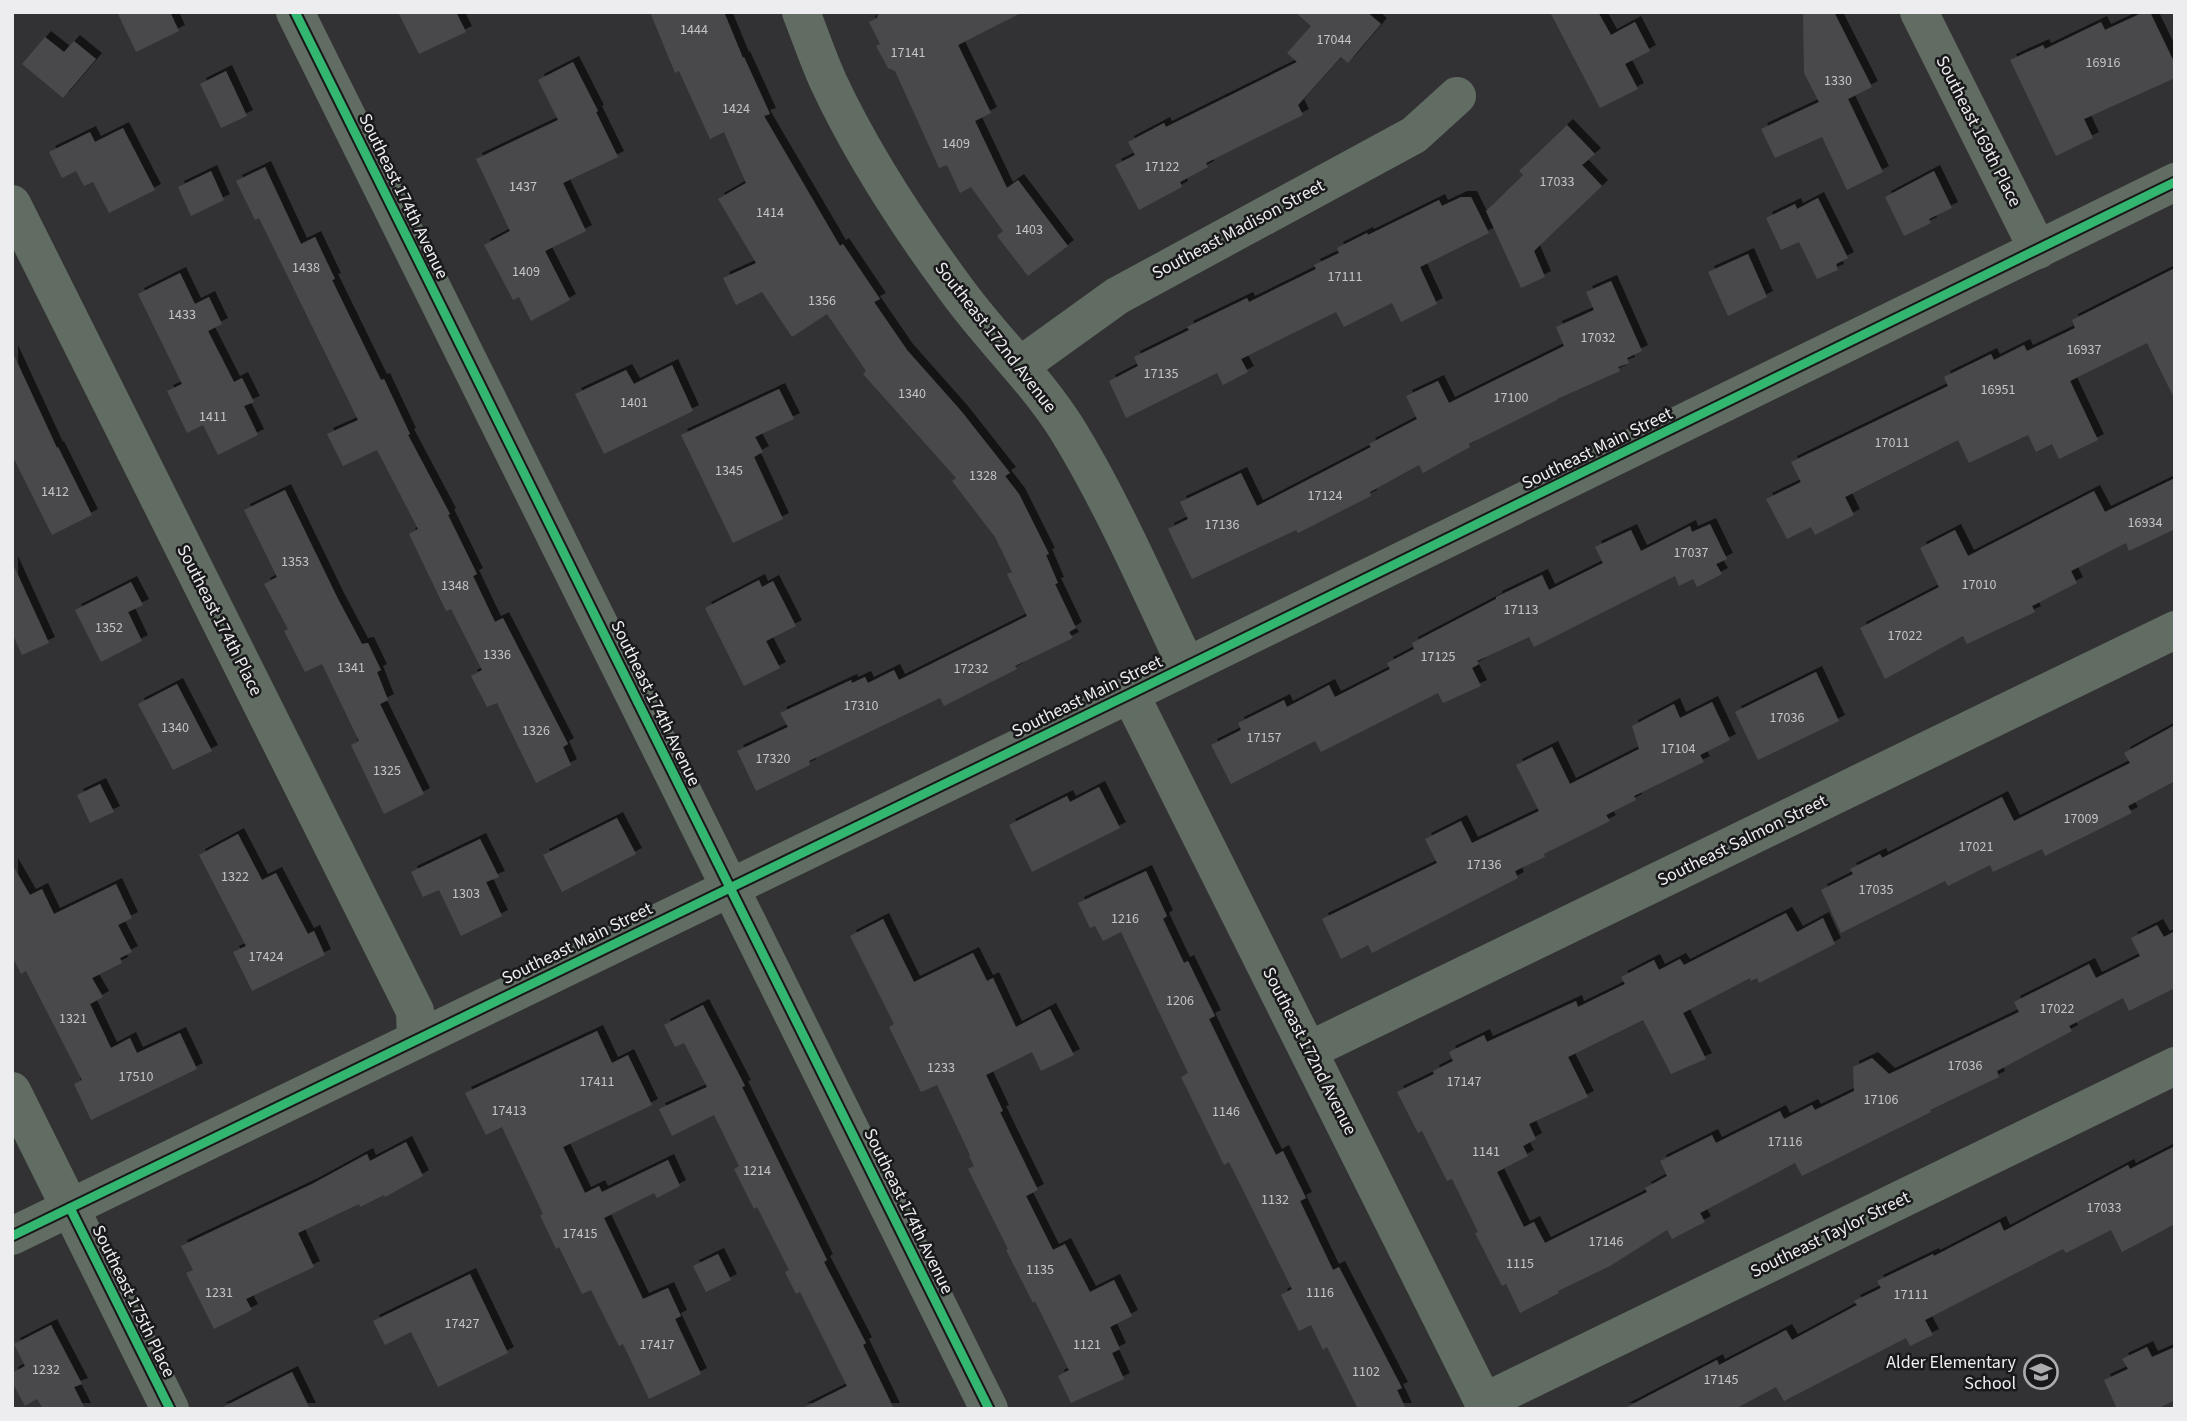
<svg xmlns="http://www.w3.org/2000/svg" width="2187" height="1421" viewBox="0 0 2187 1421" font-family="'Source Sans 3',sans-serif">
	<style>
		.building { fill: #49494b; filter: url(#shadow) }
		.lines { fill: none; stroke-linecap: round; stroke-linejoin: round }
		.minor { stroke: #616d62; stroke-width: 38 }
		.tertiary { stroke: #616d62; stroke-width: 38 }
		.cycleway-casing { stroke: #19181a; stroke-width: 13 }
		.cycleway { stroke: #33b770; stroke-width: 9 }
		.labels { text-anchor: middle; stroke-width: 5; stroke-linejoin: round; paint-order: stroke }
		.number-label { font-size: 14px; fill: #c4c4c7 }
		.street-label { font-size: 18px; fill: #ededf0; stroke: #19181a }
		.poi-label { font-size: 18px; fill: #ededf0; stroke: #19181a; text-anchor: end }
	</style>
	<defs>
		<filter id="shadow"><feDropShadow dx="6" dy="-6" stdDeviation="0" flood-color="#0009"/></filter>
	</defs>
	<rect width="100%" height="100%" fill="#323134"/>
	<!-- building -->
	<g class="building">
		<polygon points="117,12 170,12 179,31 136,52"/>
		<polygon points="398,12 456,12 466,32 419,54"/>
		<polygon points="650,12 724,12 743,58 744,57 770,114 764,116 840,246 843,244 880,299 874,302 907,350 962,412 1010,473 1005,476 1019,494 1049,554 1046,555 1058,583 1055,584 1076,628 1069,632 1073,638 1015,666 1017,669 944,706 940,698 809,761 810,765 756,791 737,751 788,727 780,713 851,680 852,683 865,677 868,683 894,670 899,680 1027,616 1007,574 1012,572 995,537 952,481 956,478 863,374 866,371 827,314 792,337 762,292 736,305 723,278 756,263 718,199 746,183 724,132 710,139 679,71 675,73"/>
		<polygon points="879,12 1023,12 958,45 991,113 975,121 1007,188 1018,180 1068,246 1028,276 997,236 1003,231 971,187 960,193 947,165 939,168 895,71 888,68 876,46 880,44 869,22 877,18"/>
		<polygon points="1295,12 1367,12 1381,24 1348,63 1341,57 1298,105 1303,115 1206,163 1208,167 1180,182 1182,187 1139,210 1115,165 1135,155 1128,142 1164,123 1166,127 1297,62 1287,53 1311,26"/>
		<polygon points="1550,12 1598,12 1611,35 1635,22 1650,51 1625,64 1638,89 1600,108"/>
		<polygon points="1803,12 1834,12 1872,87 1848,99 1883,172 1847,190 1822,137 1775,158 1761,129 1819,102 1804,73"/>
		<polygon points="2144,12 2150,12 2175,64 2175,78 2084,119 2093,138 2056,156 2010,60 2043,45 2045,49 2101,22 2105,30"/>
		<polygon points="45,37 64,52 74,41 96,59 63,98 22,64"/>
		<polygon points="573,62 598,111 596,112 618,157 563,183 586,231 545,251 570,300 531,321 519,297 513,300 484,245 510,231 476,159 558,120 538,80"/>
		<polygon points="226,71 247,116 221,128 200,84"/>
		<polygon points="1567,125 1595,154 1582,165 1602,186 1534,251 1545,277 1521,288 1486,211 1523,175 1519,171"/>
		<polygon points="123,128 155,190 109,213 93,182 84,186 76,171 62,178 49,152 90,132 95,142"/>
		<polygon points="265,167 301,244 315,237 335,279 332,280 381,380 384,379 410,434 408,435 450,514 448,515 477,574 473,576 495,622 503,618 568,744 563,747 571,765 536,783 497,703 487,707 471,676 482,670 451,609 446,611 409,534 418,529 377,450 343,466 327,434 358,420 259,218 255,220 236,181"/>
		<polygon points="211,171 224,200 191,216 178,187"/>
		<polygon points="1934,171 1952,208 1929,219 1931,223 1904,236 1885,197"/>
		<polygon points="1461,197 1471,197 1489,233 1420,267 1437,304 1401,322 1392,303 1344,327 1336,312 1241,359 1248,372 1223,385 1217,373 1126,418 1109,381 1138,366 1134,357 1189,330 1187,327 1247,298 1249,302 1316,269 1314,265 1339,253 1337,248 1367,233 1368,235 1439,200 1442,206"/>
		<polygon points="1818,198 1848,258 1836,264 1838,270 1817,279 1799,242 1781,250 1766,218 1795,204 1797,209"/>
		<polygon points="1748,254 1767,297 1728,316 1708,272"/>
		<polygon points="2175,268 2175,400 2147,343 2070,381 2098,440 2059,459 2052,444 2036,452 2028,435 1969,463 1958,440 1845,497 1854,515 1815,535 1811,527 1787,539 1766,499 1801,482 1791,462 1948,386 1944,377 1991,354 1994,360 2024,345 2027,351 2075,328 2072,320"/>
		<polygon points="180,273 195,304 209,297 222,324 208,331 234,382 242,378 254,402 244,406 258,435 218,455 203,425 187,433 167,391 182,384 138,294"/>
		<polygon points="1611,281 1642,351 1627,358 1629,363 1618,367 1620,371 1557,399 1557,400 1469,444 1470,447 1423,473 1419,465 1370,492 1371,496 1298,533 1296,530 1192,579 1168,529 1188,519 1180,502 1241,473 1257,506 1371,447 1369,444 1417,419 1406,396 1438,381 1449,403 1564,346 1556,327 1594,310 1586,292"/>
		<polygon points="12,351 57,448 58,447 92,515 52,535 12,455"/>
		<polygon points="672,365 693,411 604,454 575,394 626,370 634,384"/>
		<polygon points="779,389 794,419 755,437 763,452 754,457 783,519 733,543 681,435"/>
		<polygon points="2175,478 2175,529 2129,551 2126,543 2071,571 2077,583 2032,606 2035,612 1967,644 1963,636 1885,679 1860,628 1939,587 1920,548 1955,530 1968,556 2094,491 2105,512"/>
		<polygon points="285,490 338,599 362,644 368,643 381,670 377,672 388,700 380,704 424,794 384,814 351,745 359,741 322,664 305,672 284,631 288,629 264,584 277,577 244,510"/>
		<polygon points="1710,524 1727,559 1716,564 1722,574 1697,587 1693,579 1679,586 1675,576 1534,647 1529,637 1477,661 1479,664 1472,668 1481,686 1443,703 1438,693 1321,752 1315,741 1231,784 1211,745 1241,730 1238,723 1284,700 1287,707 1329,685 1335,697 1390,669 1387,663 1414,649 1412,643 1496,599 1496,597 1542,575 1549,590 1603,563 1595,547 1631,530 1641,551 1690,526 1692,532"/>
		<polygon points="12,562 49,643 22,655 12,633"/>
		<polygon points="759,580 762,587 773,581 796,626 766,641 780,668 744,686 705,608"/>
		<polygon points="131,582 143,605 128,612 142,641 101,662 75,610"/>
		<polygon points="1816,672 1839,721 1758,760 1735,712"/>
		<polygon points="177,684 212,751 173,770 138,704"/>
		<polygon points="1712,702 1730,740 1700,755 1704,762 1634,796 1636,800 1606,815 1610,821 1544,854 1545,857 1515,871 1518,878 1372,953 1368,945 1341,959 1322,919 1437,863 1425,839 1461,821 1472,843 1539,811 1516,765 1552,747 1570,784 1639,749 1632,726 1674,704 1680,718"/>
		<polygon points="2175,725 2175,781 2128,806 2132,813 2045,856 2042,849 1993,872 1990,865 1948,886 1945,881 1841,933 1821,890 1853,874 1850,869 1880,854 1882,858 2002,797 2014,821 2130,763 2124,753"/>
		<polygon points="100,784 114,812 90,823 77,795"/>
		<polygon points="1099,787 1120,828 1032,872 1009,825 1067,796 1070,802"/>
		<polygon points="617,818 636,854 562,892 543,855"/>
		<polygon points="238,834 262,880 276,873 308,934 314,931 325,955 252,991 233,952 246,946 199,855"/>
		<polygon points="480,839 499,877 486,882 502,916 461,936 439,890 423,897 411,872"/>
		<polygon points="12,864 30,895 42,889 54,914 116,884 132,918 118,925 132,952 120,958 122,963 92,978 103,997 90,1004 111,1048 130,1038 137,1053 180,1033 197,1069 91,1120 74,1084 82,1080 26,971 21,974 12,956"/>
		<polygon points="1146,871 1167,916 1163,919 1184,963 1188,961 1215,1016 1209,1019 1241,1085 1276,1155 1283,1151 1306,1198 1300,1201 1333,1270 1339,1267 1402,1388 1397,1390 1406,1409 1358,1409 1327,1347 1323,1350 1311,1325 1299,1331 1281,1295 1292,1289 1229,1162 1224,1165 1181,1077 1188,1073 1121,932 1103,941 1095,926 1090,928 1078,903"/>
		<polygon points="1786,913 1797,932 1823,918 1835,944 1759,983 1757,978 1751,981 1750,978 1683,1013 1706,1059 1671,1074 1643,1020 1568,1057 1588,1097 1529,1124 1536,1139 1523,1146 1528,1156 1497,1172 1524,1227 1534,1222 1545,1243 1647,1192 1645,1188 1667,1176 1660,1161 1712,1135 1716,1143 1780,1111 1784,1119 1812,1105 1815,1110 1854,1091 1853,1067 1872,1058 1889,1074 2019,1012 2014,1002 2089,964 2096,978 2140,956 2131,938 2157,925 2164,937 2175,931 2175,988 2129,1011 2123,998 2069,1026 2072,1031 1997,1071 1999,1077 1930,1110 1931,1112 1802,1176 1795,1163 1700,1213 1705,1222 1672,1239 1667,1230 1610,1266 1558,1291 1559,1293 1520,1313 1506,1284 1502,1286 1475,1233 1478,1232 1452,1179 1447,1181 1422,1131 1418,1133 1397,1092 1434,1074 1433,1071 1453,1061 1449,1052 1484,1035 1487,1042 1576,1001 1578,1007 1625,984 1621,977 1654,960 1659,970 1680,959 1684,965"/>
		<polygon points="883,919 914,982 973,953 987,981 993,978 1016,1027 1050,1009 1074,1055 1041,1071 1032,1052 986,1075 1003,1111 1000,1112 1038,1190 1026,1196 1053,1250 1065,1244 1090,1292 1114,1280 1132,1316 1110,1327 1120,1349 1112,1353 1124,1379 1071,1403 1058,1376 1069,1370 1035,1301 1033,1303 1006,1250 1008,1249 968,1169 974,1166 969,1156 970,1155 937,1085 921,1092 889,1027 894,1024 850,936"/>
		<polygon points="703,1005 745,1086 742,1087 827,1260 824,1262 866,1343 863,1345 894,1409 801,1409 847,1386 800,1292 796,1294 785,1272 789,1270 757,1207 754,1209 734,1169 739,1166 714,1115 672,1136 659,1109 707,1087 684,1043 675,1047 664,1025"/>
		<polygon points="597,1031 612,1063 628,1055 652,1105 563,1147 585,1193 599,1186 602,1192 668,1160 680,1186 657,1198 654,1193 604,1218 643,1299 668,1288 681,1316 675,1319 701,1374 649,1399 623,1344 619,1346 591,1290 582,1294 559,1247 556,1249 540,1215 543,1214 502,1127 486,1135 465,1093"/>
		<polygon points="406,1142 423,1176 385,1197 384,1195 360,1207 359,1204 298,1233 314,1267 246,1299 252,1310 214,1329 186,1273 193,1270 181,1246 312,1184 367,1154 370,1161"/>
		<polygon points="2175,1146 2175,1224 2122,1252 2111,1230 2066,1253 2063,1249 1925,1320 1933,1335 1910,1346 1906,1338 1784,1401 1776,1387 1735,1409 1623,1409 1717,1360 1719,1365 1786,1330 1792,1340 1857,1305 1854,1301 1881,1288 1877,1281 1933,1254 1934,1256 2000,1222 2004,1231 2128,1165 2130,1169"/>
		<polygon points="718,1254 731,1280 706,1292 693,1266"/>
		<polygon points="470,1274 508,1353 438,1387 411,1332 385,1345 373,1321"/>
		<polygon points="51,1325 82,1384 74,1387 85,1409 43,1409 37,1399 25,1406 12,1382 12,1373 25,1366 14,1344"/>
		<polygon points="2147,1347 2152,1357 2175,1347 2175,1400 2157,1409 2117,1409 2104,1380 2128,1369 2122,1359"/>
		<polygon points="292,1372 310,1409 219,1409"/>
	</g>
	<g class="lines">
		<!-- minor -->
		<g class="minor">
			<path d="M801,12C810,35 818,59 828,81C862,154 907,223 955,288C990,337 1034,377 1067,429C1113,504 1148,586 1186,665"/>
			<polyline points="1919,12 2038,250"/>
			<polyline points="12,204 415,1011 416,1040"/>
			<polyline points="1021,365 1117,296 1414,135 1457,96"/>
			<polyline points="1130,694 1487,1409"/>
			<polyline points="1310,1050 2175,630"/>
			<polyline points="12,1091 170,1409"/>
			<polyline points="1484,1402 2175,1066"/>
		</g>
		<!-- tertiary -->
		<g class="tertiary">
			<polyline points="295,12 989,1409"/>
			<polyline points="12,1236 1130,694 2175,182"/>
		</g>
		<!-- cycleway casing -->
		<g class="cycleway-casing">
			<g id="cycleway">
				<polyline points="295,12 989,1409"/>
				<polyline points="70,1208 170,1409"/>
				<polyline points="12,1236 1130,694 2175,182"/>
			</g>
		</g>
		<!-- cycleway -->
		<use href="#cycleway" class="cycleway"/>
	</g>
	<!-- icons -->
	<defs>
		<g id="school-ring" transform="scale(1.75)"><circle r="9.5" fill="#19181a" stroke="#acabae" stroke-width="1.5"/><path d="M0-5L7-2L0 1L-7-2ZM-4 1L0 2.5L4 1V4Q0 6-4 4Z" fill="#acabae"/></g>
	</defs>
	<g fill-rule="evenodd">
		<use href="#school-ring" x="2041" y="1372"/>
	</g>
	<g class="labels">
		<!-- number labels -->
		<g class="number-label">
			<text x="694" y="34">1444</text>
			<text x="1334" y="44">17044</text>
			<text x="908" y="57">17141</text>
			<text x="2103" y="67">16916</text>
			<text x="1838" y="85">1330</text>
			<text x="736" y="113">1424</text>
			<text x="956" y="148">1409</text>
			<text x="1162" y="171">17122</text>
			<text x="1557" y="186">17033</text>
			<text x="523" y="191">1437</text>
			<text x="770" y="217">1414</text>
			<text x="1029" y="234">1403</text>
			<text x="306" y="272">1438</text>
			<text x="526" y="276">1409</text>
			<text x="1345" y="281">17111</text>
			<text x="822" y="305">1356</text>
			<text x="182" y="319">1433</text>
			<text x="1598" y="342">17032</text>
			<text x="2084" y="354">16937</text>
			<text x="1161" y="378">17135</text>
			<text x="1998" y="394">16951</text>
			<text x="912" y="398">1340</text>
			<text x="1511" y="402">17100</text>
			<text x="634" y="407">1401</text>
			<text x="213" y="421">1411</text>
			<text x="1892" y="447">17011</text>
			<text x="729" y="475">1345</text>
			<text x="983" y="480">1328</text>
			<text x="55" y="496">1412</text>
			<text x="1325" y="500">17124</text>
			<text x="2145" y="527">16934</text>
			<text x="1222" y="529">17136</text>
			<text x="1691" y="557">17037</text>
			<text x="295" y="566">1353</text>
			<text x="1979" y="589">17010</text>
			<text x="455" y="590">1348</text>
			<text x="1521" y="614">17113</text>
			<text x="109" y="632">1352</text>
			<text x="1905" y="640">17022</text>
			<text x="497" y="659">1336</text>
			<text x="1438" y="661">17125</text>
			<text x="351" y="672">1341</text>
			<text x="971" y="673">17232</text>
			<text x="861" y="710">17310</text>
			<text x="1787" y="722">17036</text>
			<text x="175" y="732">1340</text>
			<text x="536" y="735">1326</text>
			<text x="1264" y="742">17157</text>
			<text x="1678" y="753">17104</text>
			<text x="773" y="763">17320</text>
			<text x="387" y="775">1325</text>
			<text x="2081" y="823">17009</text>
			<text x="1976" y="851">17021</text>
			<text x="1484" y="869">17136</text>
			<text x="235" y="881">1322</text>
			<text x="1876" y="894">17035</text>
			<text x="466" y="898">1303</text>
			<text x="1125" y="923">1216</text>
			<text x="266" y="961">17424</text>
			<text x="1180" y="1005">1206</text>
			<text x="2057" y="1013">17022</text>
			<text x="73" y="1023">1321</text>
			<text x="1965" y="1070">17036</text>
			<text x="941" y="1072">1233</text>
			<text x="136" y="1081">17510</text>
			<text x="597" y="1086">17411</text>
			<text x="1464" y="1086">17147</text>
			<text x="1881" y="1104">17106</text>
			<text x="509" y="1115">17413</text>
			<text x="1226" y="1116">1146</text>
			<text x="1785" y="1146">17116</text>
			<text x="1486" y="1156">1141</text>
			<text x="757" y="1175">1214</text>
			<text x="1275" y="1204">1132</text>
			<text x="2104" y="1212">17033</text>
			<text x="580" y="1238">17415</text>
			<text x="1606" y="1246">17146</text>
			<text x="1520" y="1268">1115</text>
			<text x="1040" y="1274">1135</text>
			<text x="219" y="1297">1231</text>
			<text x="1320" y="1297">1116</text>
			<text x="1911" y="1299">17111</text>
			<text x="462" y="1328">17427</text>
			<text x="657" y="1349">17417</text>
			<text x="1087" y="1349">1121</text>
			<text x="46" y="1374">1232</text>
			<text x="1366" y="1376">1102</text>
			<text x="1721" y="1384">17145</text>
		</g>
		<!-- street labels -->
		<g class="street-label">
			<text transform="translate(1979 131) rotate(63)" y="6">Southeast 169th Place</text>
			<text transform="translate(404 196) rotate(64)" y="6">Southeast 174th Avenue</text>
			<text transform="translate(1238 229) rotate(-28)" y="6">Southeast Madison Street</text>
			<text transform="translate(996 337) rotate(52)" y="6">Southeast 172nd Avenue</text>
			<text transform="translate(1597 448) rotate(-26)" y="6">Southeast Main Street</text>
			<text transform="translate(220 620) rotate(63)" y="6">Southeast 174th Place</text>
			<text transform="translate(1087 696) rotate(-26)" y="6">Southeast Main Street</text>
			<text transform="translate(656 703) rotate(64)" y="6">Southeast 174th Avenue</text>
			<text transform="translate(1742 840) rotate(-26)" y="6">Southeast Salmon Street</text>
			<text transform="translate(577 943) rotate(-26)" y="6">Southeast Main Street</text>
			<text transform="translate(1310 1051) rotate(63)" y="6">Southeast 172nd Avenue</text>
			<text transform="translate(909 1211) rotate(64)" y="6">Southeast 174th Avenue</text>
			<text transform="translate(1830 1234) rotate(-26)" y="6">Southeast Taylor Street</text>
			<text transform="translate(134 1301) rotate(64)" y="6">Southeast 175th Place</text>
		</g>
		<!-- poi labels -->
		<g class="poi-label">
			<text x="2016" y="1368">Alder Elementary<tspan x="2016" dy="21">School</tspan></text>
		</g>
	</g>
	<!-- border -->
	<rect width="2187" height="1421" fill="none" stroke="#ededf0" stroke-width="28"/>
</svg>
